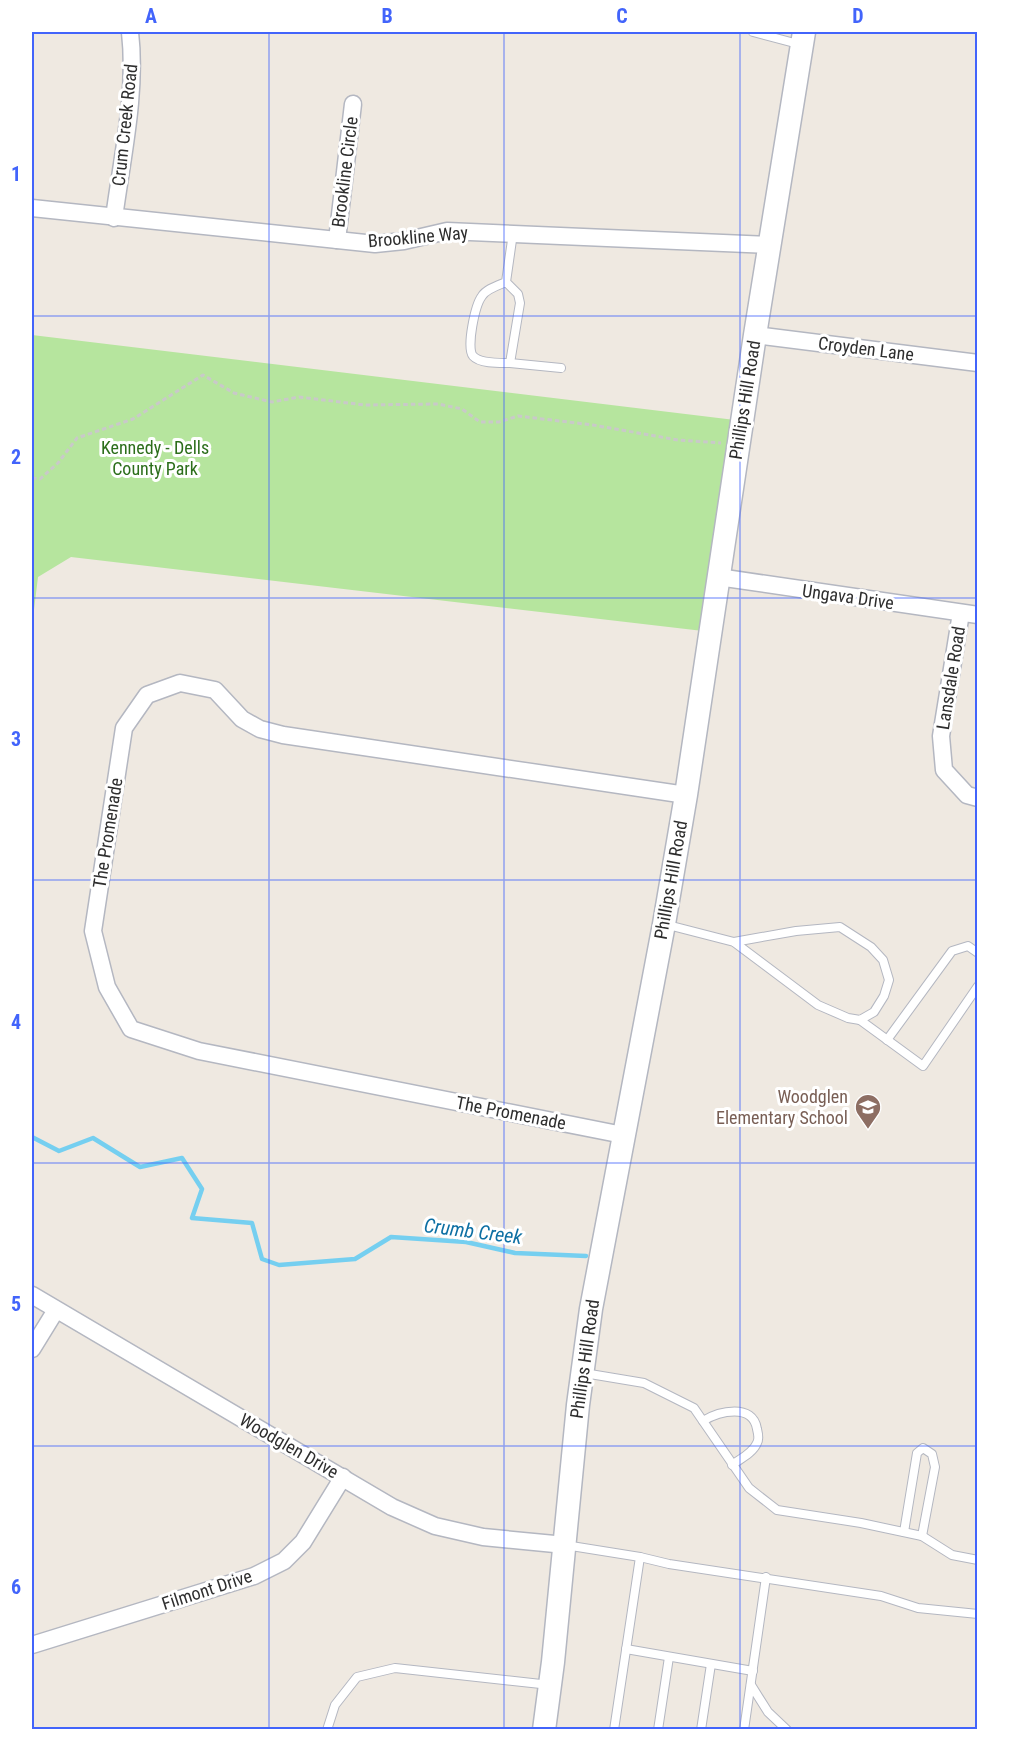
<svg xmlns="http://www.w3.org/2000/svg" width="1009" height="1761" viewBox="0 0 1009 1761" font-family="'Roboto Condensed',sans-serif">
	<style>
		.green { fill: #b6e59e }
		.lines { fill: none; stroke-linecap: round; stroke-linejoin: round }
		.stream { stroke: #75cff0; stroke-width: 4.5 }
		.lane-casing { stroke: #b4b7c1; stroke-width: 10 }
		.street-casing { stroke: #b4b7c1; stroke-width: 19 }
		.secondary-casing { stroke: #b4b7c1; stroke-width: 25 }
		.path { stroke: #c9c9c9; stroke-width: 3; stroke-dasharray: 4.5 3; stroke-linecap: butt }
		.lane { stroke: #fff; stroke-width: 8 }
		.street { stroke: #fff; stroke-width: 16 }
		.secondary { stroke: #fff; stroke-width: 22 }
		.grid { fill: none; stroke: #4264fb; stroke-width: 1.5; stroke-opacity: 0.55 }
		.labels { text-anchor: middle; stroke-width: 6; stroke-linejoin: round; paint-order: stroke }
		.street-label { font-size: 18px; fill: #2e2e2e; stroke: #fff }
		.park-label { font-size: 18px; fill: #2c6e1b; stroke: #fff }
		.education-label { font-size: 18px; fill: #785e54; stroke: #fff; text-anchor: end }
		.water-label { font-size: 20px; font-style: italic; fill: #0d6fa3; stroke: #fff }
		.neatline { fill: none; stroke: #4264fb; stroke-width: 2 }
		.grid-label { font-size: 20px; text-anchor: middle; font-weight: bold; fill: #4264fb }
	</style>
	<rect width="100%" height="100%" fill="#efe9e1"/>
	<!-- green -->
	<polygon class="green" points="32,335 735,420 703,631 71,557 38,577 32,626"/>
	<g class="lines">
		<!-- stream -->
		<polyline class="stream" points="32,1137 59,1151 93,1138 140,1167 182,1158 202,1189 192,1218 252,1223 262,1259 279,1265 355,1259 391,1237 466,1242 515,1253 586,1256"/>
		<!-- lane casing -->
		<g class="lane-casing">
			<g id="lane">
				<polyline points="753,32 802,45"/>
				<path d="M506,282C499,285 486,289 482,296C475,305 466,348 473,356C480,364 501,363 510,363L520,303L518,294L506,282L513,233"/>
				<polyline points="510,363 561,368"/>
				<polyline points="664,924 734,942 818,1005 848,1018 860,1020 874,1012 884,996 889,980 883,960 871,947 840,927 796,931 734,942"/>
				<polyline points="860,1020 923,1066 978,986"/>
				<polyline points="887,1040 952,951 968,946 978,953"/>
				<polyline points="584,1373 644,1383 694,1408 749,1488 777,1510 861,1523 922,1536 952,1555 978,1560"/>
				<path d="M703,1421C719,1411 753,1403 757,1429C758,1433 759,1440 757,1443C753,1453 740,1459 732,1465"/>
				<polyline points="904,1532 917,1453 923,1448 932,1454 935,1467 922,1536"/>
				<polyline points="565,1545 640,1557 669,1564 881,1596 918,1608 978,1614"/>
				<polyline points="626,1649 753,1671"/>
				<polyline points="751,1685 768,1712 787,1730"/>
				<polyline points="327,1730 335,1705 357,1677 395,1668 550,1685"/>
				<polyline points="614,1730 640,1557"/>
				<polyline points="658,1730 669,1657"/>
				<polyline points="701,1730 711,1664"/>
				<polyline points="744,1730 766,1577"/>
			</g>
		</g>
		<!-- street casing -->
		<g class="street-casing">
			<g id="street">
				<polyline points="32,208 375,244 404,241 447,231 771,245"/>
				<path d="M114,218C122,157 137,93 130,32"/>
				<polyline points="337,240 353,104"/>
				<polyline points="755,335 978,363"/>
				<polyline points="718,577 978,615"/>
				<polyline points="961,613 941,736 944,770 967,795 978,798"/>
				<polyline points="623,1135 199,1051 131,1029 107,987 93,931 124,728 147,695 180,683 215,690 242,719 260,729 283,735 686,795"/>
				<polyline points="32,1295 392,1507 435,1526 483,1537 565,1545"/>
				<polyline points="32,1349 56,1310"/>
				<polyline points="32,1645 254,1576 284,1561 303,1542 343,1477"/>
			</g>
		</g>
		<!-- secondary casing -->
		<g class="secondary-casing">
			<polyline id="secondary" points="544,1730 553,1662 578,1405 591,1309 664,924 686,795 755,335 804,32"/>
		</g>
		<!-- path -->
		<polyline class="path" points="32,478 40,479 58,463 77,438 133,419 203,375 234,393 272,402 299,397 365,405 438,404 462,409 480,422 499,422 518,416 593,425 678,440 721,443"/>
		<!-- lane -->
		<use href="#lane" class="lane"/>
		<!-- street -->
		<use href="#street" class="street"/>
		<!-- secondary -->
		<use href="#secondary" class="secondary"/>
	</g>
	<!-- grid -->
	<path class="grid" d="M269,32V1730M504,32V1730M740,32V1730M32,316H978M32,598H978M32,880H978M32,1163H978M32,1446H978"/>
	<!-- icons -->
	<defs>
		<g id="school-pin" transform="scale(1.35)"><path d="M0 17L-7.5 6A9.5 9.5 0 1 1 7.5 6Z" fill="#8d6e63" stroke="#fff"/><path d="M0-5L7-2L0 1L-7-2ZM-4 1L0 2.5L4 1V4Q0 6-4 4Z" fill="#fff"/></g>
	</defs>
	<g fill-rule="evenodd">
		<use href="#school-pin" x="868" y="1107"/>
	</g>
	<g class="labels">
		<!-- street labels -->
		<g class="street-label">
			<text transform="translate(125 125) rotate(-84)" y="6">Crum Creek Road</text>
			<text transform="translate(345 172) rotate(-83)" y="6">Brookline Circle</text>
			<text transform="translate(418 237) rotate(-5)" y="6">Brookline Way</text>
			<text transform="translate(866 349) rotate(7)" y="6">Croyden Lane</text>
			<text transform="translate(745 400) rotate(-81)" y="6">Phillips Hill Road</text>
			<text transform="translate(848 597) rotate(8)" y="6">Ungava Drive</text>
			<text transform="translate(951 678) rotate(-81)" y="6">Lansdale Road</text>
			<text transform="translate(108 833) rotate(-81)" y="6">The Promenade</text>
			<text transform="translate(671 880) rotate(-80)" y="6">Phillips Hill Road</text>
			<text transform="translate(511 1113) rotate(11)" y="6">The Promenade</text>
			<text transform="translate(585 1359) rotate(-82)" y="6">Phillips Hill Road</text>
			<text transform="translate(289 1446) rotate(30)" y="6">Woodglen Drive</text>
			<text transform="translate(207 1590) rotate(-18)" y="6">Filmont Drive</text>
		</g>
		<!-- park labels -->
		<g class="park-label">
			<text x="155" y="454">Kennedy - Dells<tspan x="155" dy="21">County Park</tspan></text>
		</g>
		<!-- education labels -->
		<g class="education-label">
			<text x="848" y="1103">Woodglen<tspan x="848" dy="21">Elementary School</tspan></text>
		</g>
		<!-- water labels -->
		<g class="water-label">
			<text transform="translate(473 1231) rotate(7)" y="7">Crumb Creek</text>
		</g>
	</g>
	<!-- border -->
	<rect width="1009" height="1761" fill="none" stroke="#ffffff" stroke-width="66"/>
	<rect x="33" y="33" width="943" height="1695" class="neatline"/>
	<g class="grid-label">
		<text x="151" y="23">A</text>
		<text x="387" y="23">B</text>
		<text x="622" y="23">C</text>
		<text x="858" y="23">D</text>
		<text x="16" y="181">1</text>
		<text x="16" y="464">2</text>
		<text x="16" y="746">3</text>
		<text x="16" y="1029">4</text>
		<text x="16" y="1311">5</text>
		<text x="16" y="1594">6</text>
	</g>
</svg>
